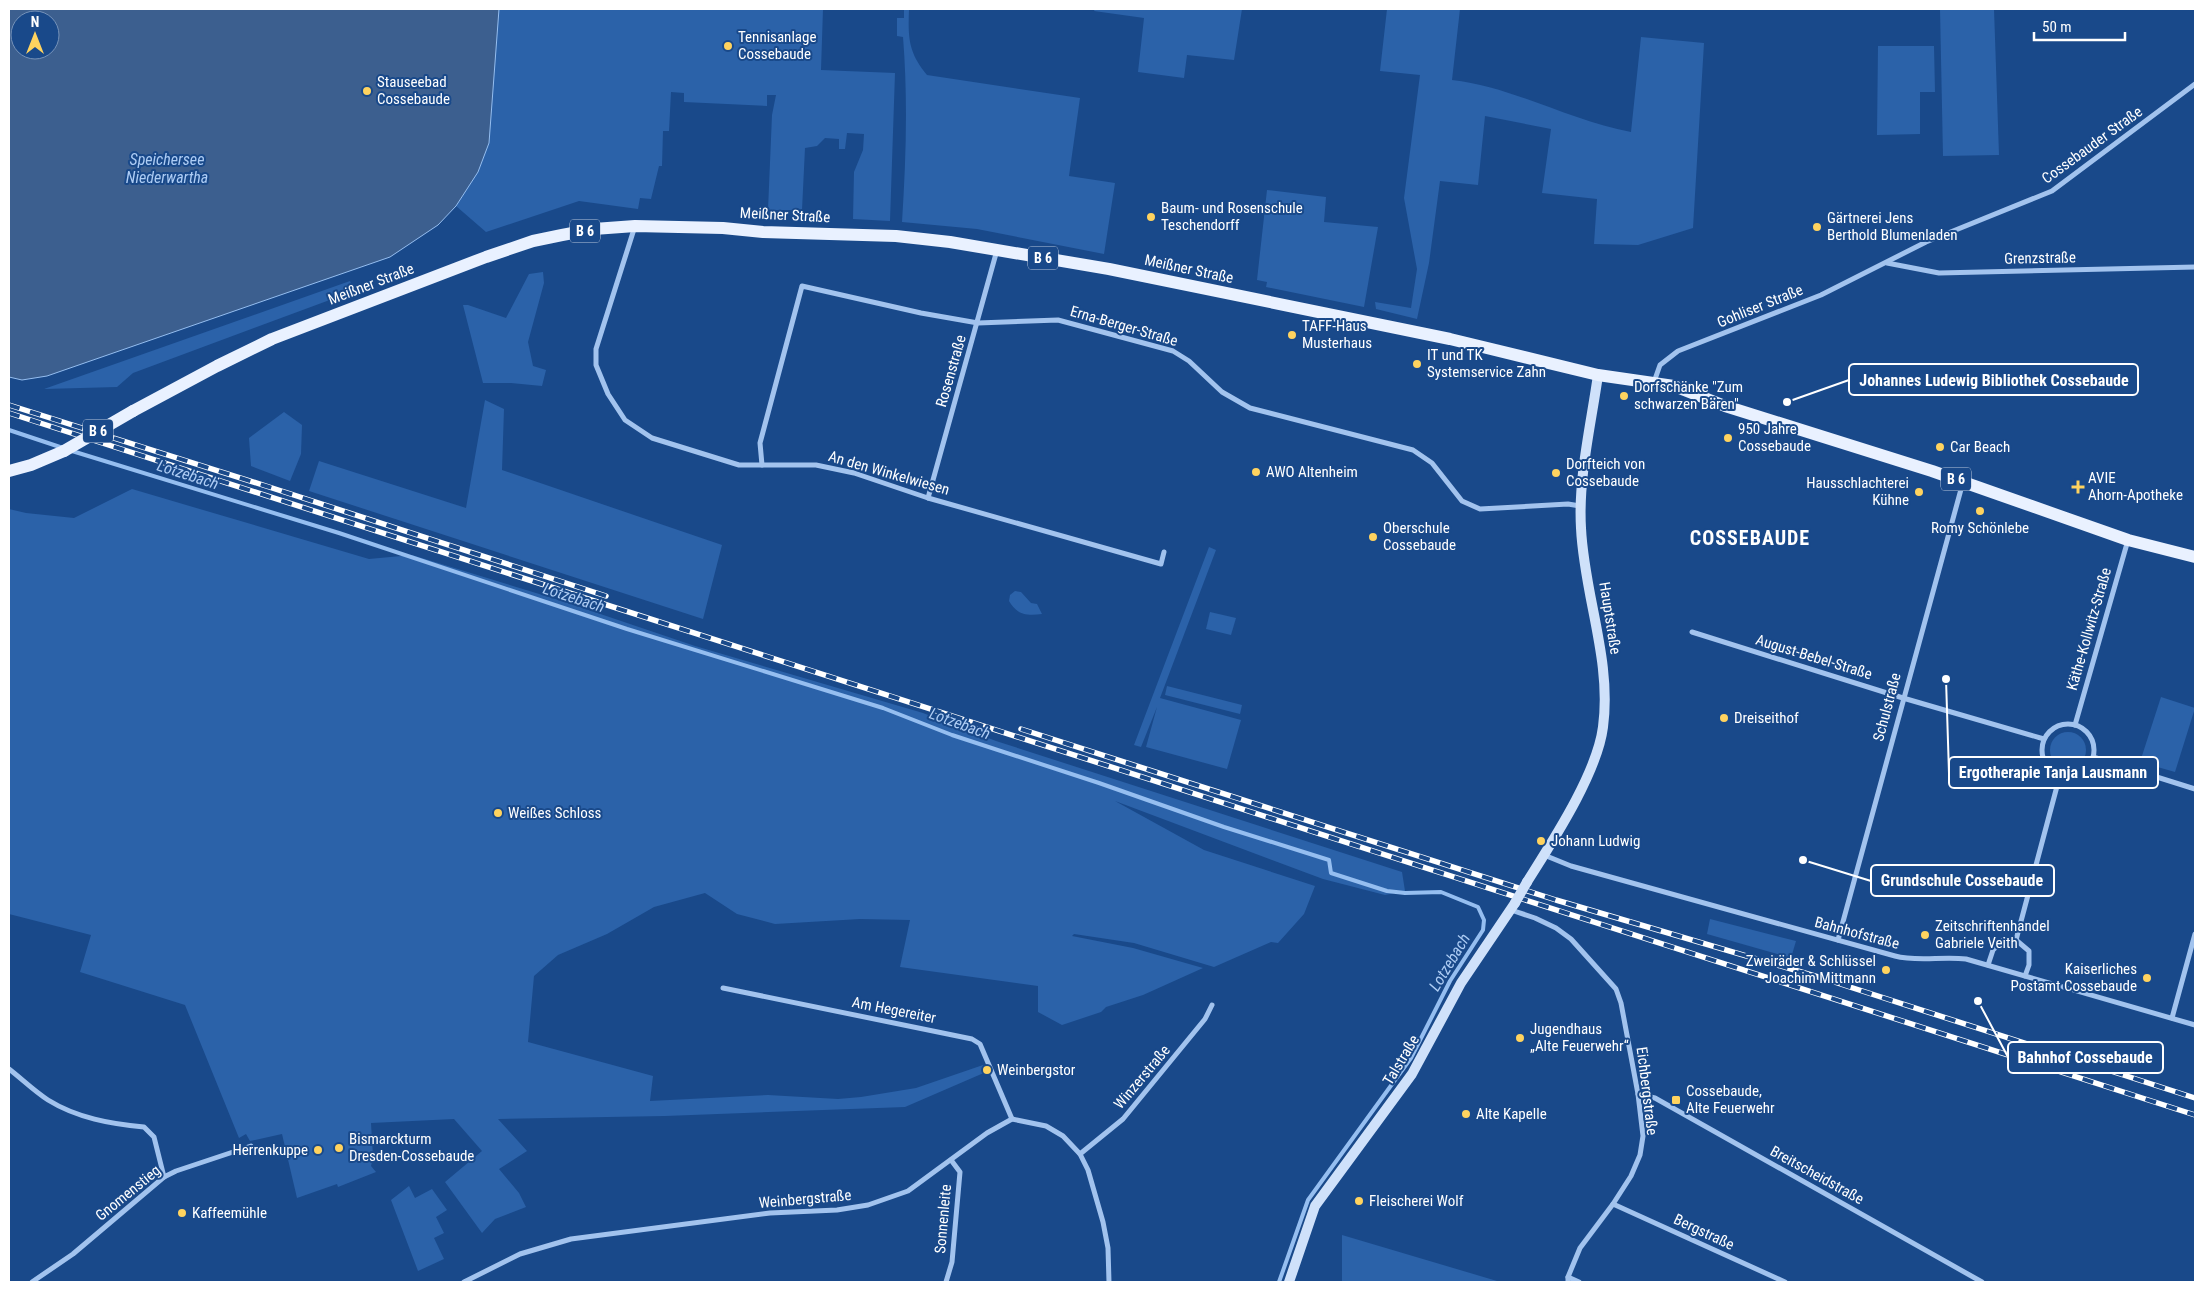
<svg xmlns="http://www.w3.org/2000/svg" width="2204" height="1291" viewBox="0 0 2204 1291" font-family="'Roboto Condensed',sans-serif">
	<style>
		.green { fill: #2b62a9 }
		.water { fill: #3c5f8f; stroke: #95bef0; fill-rule: evenodd }
		.lines { fill: none; stroke-linecap: round; stroke-linejoin: round }
		.stream { stroke: #95bef0; stroke-width: 4 }
		.street { stroke: #a2c3ee; stroke-width: 5 }
		.secondary { stroke: #cfe1fa; stroke-width: 10 }
		.primary { stroke: #e9f1ff; stroke-width: 12 }
		.rail-casing { stroke: #fff; stroke-width: 5.5 }
		.rail { stroke: #19498a; stroke-width: 4; stroke-dasharray: 11; stroke-linecap: butt }
		.secondary-bridge { stroke: #cfe1fa; stroke-width: 10 }
		.primary-bridge { stroke: #e9f1ff; stroke-width: 12 }
		.poi-dot { fill: #ffd35f; stroke: #19498a; stroke-width: 2 }
		.labels { text-anchor: middle; stroke-width: 4; stroke-linejoin: round; paint-order: stroke }
		.shield { fill: #19498a; stroke: #bac8dc; stroke-width: 1 }
		.shield-label { font-size: 14px; font-weight: bold; fill: #fff }
		.poi-label { font-size: 15px; fill: #fff; stroke: #19498a; text-anchor: start }
		.street-label { font-size: 15px; fill: #fff; stroke: #19498a }
		.water-label { font-size: 16px; font-style: italic; fill: #aecdf5; stroke: #19498a }
		.district-label { font-size: 20px; font-weight: bold; letter-spacing: 1px; fill: #fff; stroke: #19498a }
		.leader { fill: none; stroke: #fff; stroke-width: 2 }
		.callout-dot { fill: #fff; stroke: #19498a; stroke-width: 2 }
		.callout { fill: #19498a; stroke: #fff; stroke-width: 2 }
		.callout-label { font-size: 16px; text-anchor: middle; font-weight: bold; fill: #fff }
	</style>
	<rect width="100%" height="100%" fill="#19498a"/>
	<!-- green -->
	<g class="green">
		<polygon points="212,9 823,9 821,70 895,73 890,221 853,219 854,172 863,150 864,134 847,133 845,149 839,149 839,139 825,138 817,146 805,148 802,210 768,210 772,115 776,95 767,95 767,106 684,102 684,93 671,92 669,131 663,131 662,166 659,166 651,199 640,198 638,209 579,201 486,232 456,206 472,181"/>
		<path d="M904,9H909C908,37 908,52 927,75L1080,98L1069,176L1115,183L1104,254L977,229L902,222C906,160 908,99 903,37L897,36V18H904Z"/>
		<polygon points="1095,9 1242,9 1234,60 1187,55 1184,78 1138,72 1144,18 1094,11"/>
		<path d="M1387,9H1460L1452,80C1514,87 1570,121 1631,132L1641,37L1704,43L1693,228L1638,245L1594,244L1597,199L1542,193L1551,129L1485,116L1478,185L1440,181L1429,263L1417,319L1376,309L1375,302L1411,308L1417,269L1404,198L1420,75L1380,71Z"/>
		<polygon points="1940,9 1994,9 1999,155 1943,156"/>
		<polygon points="1878,46 1934,46 1935,92 1920,92 1920,134 1877,135"/>
		<polygon points="1267,190 1326,197 1324,222 1378,227 1364,307 1266,287 1267,282 1257,280"/>
		<polygon points="543,272 544,283 528,342 533,366 546,370 542,386 511,383 483,383 463,305 468,305 506,318 529,274"/>
		<polygon points="350,281 354,291 133,373 117,387 44,389"/>
		<polygon points="485,400 504,409 502,470 722,545 703,619 309,491 319,461 466,508"/>
		<polygon points="284,412 302,425 301,454 290,481 251,466 249,438"/>
		<polygon points="132,489 369,559 412,555 559,600 695,646 923,713 996,741 1402,872 1405,891 1385,895 1323,879 1115,801 1204,850 1315,886 1304,914 1278,943 1271,942 1214,967 1134,943 1074,934 1072,936 1133,948 1203,968 1143,995 1106,1007 1101,1012 1062,1025 1038,1012 1038,986 900,967 910,920 860,919 775,924 737,914 705,893 654,907 607,934 558,955 534,976 528,1042 653,1076 650,1101 768,1095 838,1099 861,1097 916,1088 983,1065 986,1072 905,1107 665,1116 498,1119 527,1151 499,1169 519,1193 526,1207 495,1219 482,1233 445,1182 482,1151 454,1119 371,1123 373,1157 371,1166 376,1172 338,1187 337,1184 297,1198 282,1134 250,1141 246,1134 239,1138 185,1005 80,972 91,935 9,914 9,509 26,513 74,518"/>
		<polygon points="1209,547 1216,550 1160,698 1241,720 1227,769 1146,747 1157,707 1141,747 1134,745"/>
		<path d="M1015,591L1021,592L1031,603L1037,604L1042,614C1027,616 1017,615 1009,601L1010,595Z"/>
		<polygon points="1210,612 1236,618 1231,635 1206,629"/>
		<polygon points="1167,686 1242,705 1240,714 1165,695"/>
		<polygon points="2161,697 2195,708 2175,772 2140,762"/>
		<circle cx="2068" cy="750" r="18"/>
		<polygon points="1710,919 1796,941 1791,958 1707,934"/>
		<polygon points="409,1186 415,1198 432,1189 447,1210 436,1217 444,1233 434,1238 444,1259 418,1271 391,1200"/>
		<polygon points="1342,1235 1497,1281 1496,1282 1342,1282"/>
	</g>
	<!-- water -->
	<path class="water" d="M9,9H499L489,143L478,172L456,206L438,225L390,257L47,376L22,380L9,377ZM20,20H50V50H20Z"/>
	<g class="lines">
		<!-- stream -->
		<g class="stream">
			<polyline points="9,430 63,448"/>
			<polyline points="72,451 339,533 627,629 883,708 952,735 1099,783 1224,827 1329,860 1331,873 1387,891 1405,893 1441,892 1478,907 1484,920 1483,930 1450,981 1411,1058 1308,1200 1279,1282"/>
		</g>
		<!-- street -->
		<g class="street">
			<polyline points="635,226 596,349 596,365 608,394 625,420 652,438 739,465 816,465 854,473 928,498 1161,564 1164,552"/>
			<polyline points="1887,263 1939,273 2195,267"/>
			<polyline points="1654,382 1660,365 1678,351 1821,295 1926,242 2052,191 2195,84"/>
			<polyline points="762,465 760,443 802,286 921,313 978,323 1058,320 1173,351 1189,361 1222,392 1250,408 1413,450 1432,463 1462,501 1480,509 1568,504 1580,506"/>
			<polyline points="928,498 997,250"/>
			<polyline points="1692,632 1903,698 2044,739"/>
			<circle cx="2068" cy="750" r="26"/>
			<polyline points="2075,725 2128,540"/>
			<polyline points="2093,757 2195,789"/>
			<path d="M1544,855L1571,866L1895,956C1917,962 1943,956 1966,959L2195,1025"/>
			<polyline points="1511,910 1535,918 1556,928 1571,939 1616,989 1621,1003 1638,1094 1643,1136 1640,1155 1631,1176 1613,1204 1580,1248 1568,1277 1568,1282"/>
			<polyline points="1838,940 1963,482"/>
			<polyline points="2016,940 2060,775"/>
			<polyline points="1988,965 1993,950 2003,940 2016,940 2029,951 2029,965 2025,976"/>
			<polyline points="723,988 972,1039 980,1044 1012,1119"/>
			<polyline points="2172,1018 2195,934"/>
			<path d="M9,1069C22,1079 34,1091 48,1100C77,1118 111,1124 144,1127L154,1137L164,1177"/>
			<polyline points="1638,1094 1655,1098 1982,1282"/>
			<polyline points="1080,1154 1123,1119 1205,1019 1212,1005"/>
			<polyline points="1613,1204 1785,1282"/>
			<polyline points="1568,1277 1579,1282"/>
			<polyline points="32,1282 73,1254 164,1177 176,1171 251,1146"/>
			<polyline points="464,1282 520,1254 571,1239 770,1213 837,1210 868,1205 908,1191 987,1133 1012,1119 1046,1126 1063,1136 1080,1154 1088,1170 1103,1222 1108,1248 1109,1282"/>
			<polyline points="946,1282 952,1262 960,1172 951,1160"/>
		</g>
		<!-- secondary -->
		<g class="secondary">
			<path d="M1527,882C1552,842 1597,774 1603,727C1612,660 1584,595 1581,528C1578,478 1591,425 1598,375"/>
			<polyline points="1289,1282 1315,1206 1412,1074 1461,983 1515,903"/>
		</g>
		<!-- primary -->
		<g class="primary">
			<polyline points="133,411 217,366 272,339 486,257 533,241 562,235 594,229 635,226 723,228 763,232 896,236 950,242 1109,269 1450,339 1598,375 1674,386 1725,406 1932,471 2128,540 2195,557"/>
			<polyline points="9,471 31,465 64,451"/>
		</g>
		<!-- rail casing -->
		<g class="rail-casing">
			<g id="rail">
				<polyline points="9,405 266,486 606,596"/>
				<polyline points="9,413 2195,1115"/>
				<polyline points="1021,729 1556,900 1825,979 2195,1098"/>
			</g>
		</g>
		<!-- rail -->
		<use href="#rail" class="rail"/>
		<!-- secondary-bridge -->
		<polyline class="secondary-bridge" points="1515,903 1527,882"/>
		<!-- primary-bridge -->
		<polyline class="primary-bridge" points="64,451 133,411"/>
	</g>
	<!-- markers -->
	<g class="poi-dot">
		<circle cx="728" cy="46" r="5"/>
		<circle cx="367" cy="91" r="5"/>
		<circle cx="1151" cy="217" r="5"/>
		<circle cx="1817" cy="227" r="5"/>
		<circle cx="1292" cy="335" r="5"/>
		<circle cx="1417" cy="364" r="5"/>
		<circle cx="1624" cy="396" r="5"/>
		<circle cx="1728" cy="438" r="5"/>
		<circle cx="1940" cy="447" r="5"/>
		<circle cx="1256" cy="472" r="5"/>
		<circle cx="1556" cy="473" r="5"/>
		<path d="M2075.5 479.5h5v5h5v5h-5v5h-5v-5h-5v-5h5z"/>
		<circle cx="1919" cy="492" r="5"/>
		<circle cx="1980" cy="511" r="5"/>
		<circle cx="1373" cy="537" r="5"/>
		<circle cx="1724" cy="718" r="5"/>
		<circle cx="498" cy="813" r="5"/>
		<circle cx="1541" cy="841" r="5"/>
		<circle cx="1925" cy="935" r="5"/>
		<circle cx="1886" cy="970" r="5"/>
		<circle cx="2147" cy="978" r="5"/>
		<circle cx="1520" cy="1038" r="5"/>
		<circle cx="987" cy="1070" r="5"/>
		<rect x="1671" y="1095" width="10" height="10" rx="2.5"/>
		<circle cx="1466" cy="1114" r="5"/>
		<circle cx="339" cy="1148" r="5"/>
		<circle cx="318" cy="1150" r="5"/>
		<circle cx="1359" cy="1201" r="5"/>
		<circle cx="182" cy="1213" r="5"/>
	</g>
	<g class="labels">
		<!-- shield labels -->
		<g class="shield">
			<rect x="570" y="219.5" width="30" height="23" rx="4"/>
			<rect x="1028" y="246.5" width="30" height="23" rx="4"/>
			<rect x="83" y="419.5" width="30" height="23" rx="4"/>
			<rect x="1941" y="467.5" width="30" height="23" rx="4"/>
		</g>
		<g class="shield-label">
			<text x="585" y="236">B 6</text>
			<text x="1043" y="263">B 6</text>
			<text x="98" y="436">B 6</text>
			<text x="1956" y="484">B 6</text>
		</g>
		<!-- poi labels -->
		<g class="poi-label">
			<text x="738" y="42">Tennisanlage<tspan x="738" dy="17">Cossebaude</tspan></text>
			<text x="377" y="87">Stauseebad<tspan x="377" dy="17">Cossebaude</tspan></text>
			<text x="1161" y="213">Baum- und Rosenschule<tspan x="1161" dy="17">Teschendorff</tspan></text>
			<text x="1827" y="223">Gärtnerei Jens<tspan x="1827" dy="17">Berthold Blumenladen</tspan></text>
			<text x="1302" y="331">TAFF-Haus<tspan x="1302" dy="17">Musterhaus</tspan></text>
			<text x="1427" y="360">IT und TK<tspan x="1427" dy="17">Systemservice Zahn</tspan></text>
			<text x="1634" y="392">Dorfschänke "Zum<tspan x="1634" dy="17">schwarzen Bären"</tspan></text>
			<text x="1738" y="434">950 Jahre<tspan x="1738" dy="17">Cossebaude</tspan></text>
			<text x="1950" y="452">Car Beach</text>
			<text x="1566" y="469">Dorfteich von<tspan x="1566" dy="17">Cossebaude</tspan></text>
			<text x="1266" y="477">AWO Altenheim</text>
			<text x="2088" y="483">AVIE<tspan x="2088" dy="17">Ahorn-Apotheke</tspan></text>
			<text x="1909" y="488" text-anchor="end">Hausschlachterei<tspan x="1909" dy="17">Kühne</tspan></text>
			<text x="1383" y="533">Oberschule<tspan x="1383" dy="17">Cossebaude</tspan></text>
			<text x="1980" y="533" text-anchor="middle">Romy Schönlebe</text>
			<text x="1734" y="723">Dreiseithof</text>
			<text x="508" y="818">Weißes Schloss</text>
			<text x="1551" y="846">Johann Ludwig</text>
			<text x="1935" y="931">Zeitschriftenhandel<tspan x="1935" dy="17">Gabriele Veith</tspan></text>
			<text x="1876" y="966" text-anchor="end">Zweiräder &amp; Schlüssel<tspan x="1876" dy="17">Joachim Mittmann</tspan></text>
			<text x="2137" y="974" text-anchor="end">Kaiserliches<tspan x="2137" dy="17">Postamt Cossebaude</tspan></text>
			<text x="1530" y="1034">Jugendhaus<tspan x="1530" dy="17">„Alte Feuerwehr“</tspan></text>
			<text x="997" y="1075">Weinbergstor</text>
			<text x="1686" y="1096">Cossebaude,<tspan x="1686" dy="17">Alte Feuerwehr</tspan></text>
			<text x="1476" y="1119">Alte Kapelle</text>
			<text x="349" y="1144">Bismarckturm<tspan x="349" dy="17">Dresden-Cossebaude</tspan></text>
			<text x="308" y="1155" text-anchor="end">Herrenkuppe</text>
			<text x="1369" y="1206">Fleischerei Wolf</text>
			<text x="192" y="1218">Kaffeemühle</text>
		</g>
		<!-- street labels -->
		<g class="street-label">
			<text transform="translate(2092 145) rotate(-36)" y="5">Cossebauder Straße</text>
			<text transform="translate(785 215) rotate(3)" y="5">Meißner Straße</text>
			<text transform="translate(2040 258) rotate(-1)" y="5">Grenzstraße</text>
			<text transform="translate(1189 269) rotate(12)" y="5">Meißner Straße</text>
			<text transform="translate(371 284) rotate(-21)" y="5">Meißner Straße</text>
			<text transform="translate(1760 306) rotate(-22)" y="5">Gohliser Straße</text>
			<text transform="translate(1124 326) rotate(16)" y="5">Erna-Berger-Straße</text>
			<text transform="translate(951 371) rotate(-74)" y="5">Rosenstraße</text>
			<text transform="translate(889 473) rotate(16)" y="5">An den Winkelwiesen</text>
			<text transform="translate(1610 618) rotate(81)" y="5">Hauptstraße</text>
			<text transform="translate(2089 629) rotate(-74)" y="5">Käthe-Kollwitz-Straße</text>
			<text transform="translate(1814 657) rotate(17)" y="5">August-Bebel-Straße</text>
			<text transform="translate(1887 707) rotate(-75)" y="5">Schulstraße</text>
			<text transform="translate(1857 933) rotate(15)" y="5">Bahnhofstraße</text>
			<text transform="translate(894 1010) rotate(11)" y="5">Am Hegereiter</text>
			<text transform="translate(1401 1060) rotate(-59)" y="5">Talstraße</text>
			<text transform="translate(1142 1077) rotate(-50)" y="5">Winzerstraße</text>
			<text transform="translate(1647 1091) rotate(83)" y="5">Eichbergstraße</text>
			<text transform="translate(1817 1175) rotate(29)" y="5">Breitscheidstraße</text>
			<text transform="translate(128 1193) rotate(-39)" y="5">Gnomenstieg</text>
			<text transform="translate(805 1199) rotate(-5)" y="5">Weinbergstraße</text>
			<text transform="translate(943 1219) rotate(-85)" y="5">Sonnenleite</text>
			<text transform="translate(1704 1232) rotate(25)" y="5">Bergstraße</text>
		</g>
		<!-- water labels -->
		<g class="water-label">
			<text x="167" y="165">Speichersee<tspan x="167" dy="18">Niederwartha</tspan></text>
			<text transform="translate(188 474) rotate(18)" y="6">Lotzebach</text>
			<text transform="translate(574 597) rotate(18)" y="6">Lotzebach</text>
			<text transform="translate(960 723) rotate(20)" y="6">Lotzebach</text>
			<text transform="translate(1449 962) rotate(-59)" y="6">Lotzebach</text>
		</g>
		<!-- district labels -->
		<g class="district-label">
			<text x="1750" y="545">COSSEBAUDE</text>
		</g>
	</g>
	<!-- callouts -->
	<path class="leader" d="M1787 402L1849 380M1946 679L1949 773M1803 860L1871 881M1978 1001L2008 1057"/>
	<g class="callout-dot">
		<circle cx="1787" cy="402" r="5"/>
		<circle cx="1946" cy="679" r="5"/>
		<circle cx="1803" cy="860" r="5"/>
		<circle cx="1978" cy="1001" r="5"/>
	</g>
	<g class="callout">
		<rect x="1849" y="364" width="289" height="31" rx="5"/>
		<rect x="1949" y="757" width="209" height="31" rx="5"/>
		<rect x="1871" y="865" width="183" height="31" rx="5"/>
		<rect x="2008" y="1042" width="155" height="31" rx="5"/>
	</g>
	<g class="callout-label">
		<text x="1994" y="386">Johannes Ludewig Bibliothek Cossebaude</text>
		<text x="2053" y="778">Ergotherapie Tanja Lausmann</text>
		<text x="1962" y="886">Grundschule Cossebaude</text>
		<text x="2085" y="1063">Bahnhof Cossebaude</text>
	</g>
	<!-- border -->
	<rect width="2204" height="1291" fill="none" stroke="#ffffff" stroke-width="20"/>
	<!-- north arrow -->
	<g transform="translate(35 35)"><circle r="24" fill="#19498a" stroke="#7592b9"/>
	<path d="M0-4L9 19L0 12L-9 19Z" fill="#ffd35f"/>
	<text y="-8" font-size="14" font-weight="bold" text-anchor="middle" fill="#ffffff">N</text>
	</g>
	<!-- scale -->
	<path d="M2034 32v8h91v-8" fill="none" stroke="#ffffff" stroke-width="2.5"/>
	<text x="2042" y="32" font-size="15" fill="#ffffff" stroke="#19498a" stroke-width="4" paint-order="stroke">50 m</text>
</svg>
